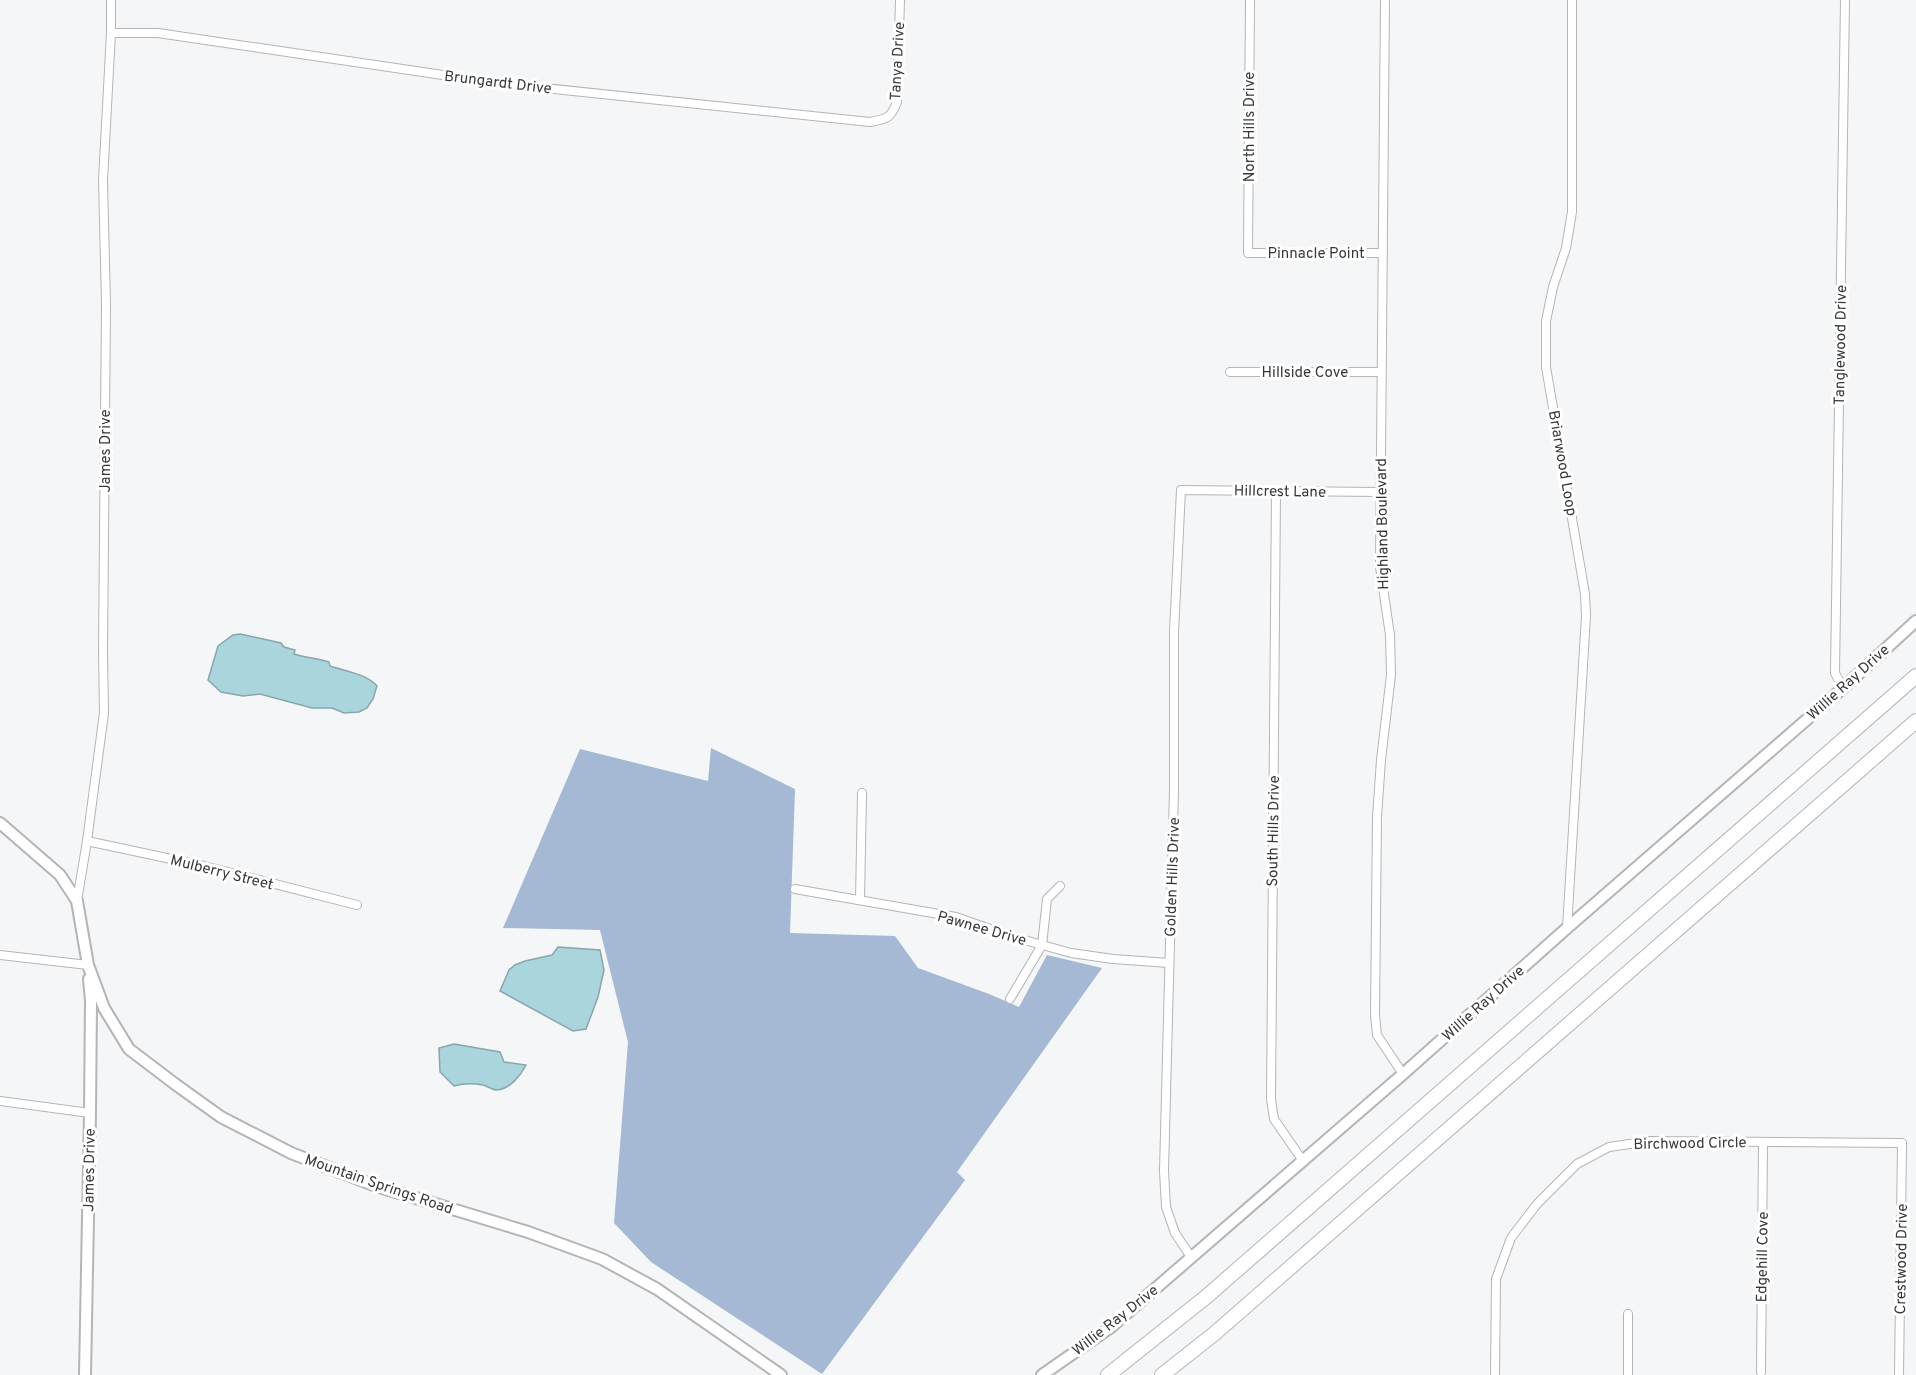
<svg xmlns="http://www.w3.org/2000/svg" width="1916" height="1375" viewBox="0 0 1916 1375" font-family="Overpass,sans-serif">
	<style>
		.forest { fill: #a5b8d4 }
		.water { fill: #abd5dc; stroke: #88a6ab; stroke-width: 1.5 }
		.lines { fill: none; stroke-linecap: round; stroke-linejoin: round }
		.street-casing { stroke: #b4b5b7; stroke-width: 10 }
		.secondary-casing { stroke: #b4b5b7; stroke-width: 14 }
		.highway-casing { stroke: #b4b5b7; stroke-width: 16 }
		.street { stroke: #fff; stroke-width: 8 }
		.secondary { stroke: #fff; stroke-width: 10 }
		.highway { stroke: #fff; stroke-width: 14 }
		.labels { text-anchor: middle; stroke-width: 6; stroke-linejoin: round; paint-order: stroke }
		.street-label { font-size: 15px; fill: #373839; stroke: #fff }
	</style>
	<rect width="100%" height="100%" fill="#f5f6f8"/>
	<!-- forest -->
	<polygon class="forest" points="711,748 795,789 790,933 895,936 918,968 989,994 1019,1007 1047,955 1102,968 957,1172 965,1180 822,1374 651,1262 614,1223 628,1042 600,930 503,928 580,749 708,781"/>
	<!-- water -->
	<g class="water">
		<path d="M240,634L281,643L284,647L295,650L294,654C307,658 317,658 329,662L330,666C345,671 367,674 377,686L373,699L367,708L359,712L344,713L332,708H312L260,694L243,696L221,692L208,680L218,646L233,635Z"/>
		<polygon points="558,947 600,950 604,970 598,997 586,1029 573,1031 500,991 509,970 515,965 525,961 552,955"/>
		<path d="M454,1044L500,1052L504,1062L526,1065C521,1075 510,1089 497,1090C493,1090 487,1086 483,1085C473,1083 464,1083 454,1086L440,1072L439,1048Z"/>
	</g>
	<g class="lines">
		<!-- street casing -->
		<g class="street-casing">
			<g id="street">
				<polyline points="1250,0 1248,253 1383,253"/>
				<polyline points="1385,0 1380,567 1390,635 1391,675 1381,760 1377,817 1375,1015 1377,1035 1403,1074"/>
				<path d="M111,33H158L497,83L870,122C887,119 891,118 897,102L900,0"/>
				<polyline points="1230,372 1380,372"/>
				<polyline points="1276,491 1271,1099 1274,1119 1303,1161"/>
				<polyline points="1843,688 1835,673 1845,0"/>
				<polyline points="87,841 204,866 357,905"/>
				<polyline points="795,889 956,917 1010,936 1071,953 1113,959 1169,963"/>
				<polyline points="860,900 862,793"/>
				<polyline points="77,901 87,841 104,713 103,652 106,304 103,180 111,33 111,0"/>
				<polyline points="1567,928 1586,616 1585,594 1546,367 1546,321 1553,287 1566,248 1572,212 1572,0"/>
				<polyline points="0,955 88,965"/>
				<polyline points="1010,999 1042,945 1047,899 1060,886"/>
				<polyline points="0,1101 90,1113"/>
				<polyline points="1191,1257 1175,1233 1166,1207 1164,1171 1174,790 1174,632 1181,490 1380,492"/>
				<polyline points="1628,1314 1628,1375"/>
				<polyline points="1761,1372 1763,1142"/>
				<polyline points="1495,1375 1496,1279 1511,1238 1537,1204 1577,1164 1609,1147 1650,1141 1902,1143 1899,1375"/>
			</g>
		</g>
		<!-- secondary casing -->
		<g class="secondary-casing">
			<g id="secondary">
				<polyline points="0,823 60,875 77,901 88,965 104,1008 129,1049 175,1084 221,1117 291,1153 376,1186 528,1232 602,1259 657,1289 781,1375"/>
				<polyline points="85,1375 90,1113 91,1001 89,979"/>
				<polyline points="1042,1375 1111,1327 1403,1074 1567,928 1843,688 1916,621"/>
			</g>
		</g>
		<!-- highway casing -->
		<g class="highway-casing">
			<g id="highway">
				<polyline points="1108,1375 1206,1297 1916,676"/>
				<polyline points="1162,1375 1214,1334 1916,721"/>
			</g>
		</g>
		<!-- street -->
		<use href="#street" class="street"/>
		<!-- secondary -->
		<use href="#secondary" class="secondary"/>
		<!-- highway -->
		<use href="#highway" class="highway"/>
	</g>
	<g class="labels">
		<!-- street labels -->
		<g class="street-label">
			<text transform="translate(897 61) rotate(-87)" y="5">Tanya Drive</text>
			<text transform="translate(498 82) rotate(7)" y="5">Brungardt Drive</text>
			<text transform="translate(1249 127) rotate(-90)" y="5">North Hills Drive</text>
			<text x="1316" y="258">Pinnacle Point</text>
			<text transform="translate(1840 345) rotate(-89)" y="5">Tanglewood Drive</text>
			<text x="1305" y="377">Hillside Cove</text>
			<text transform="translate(105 451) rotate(-90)" y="5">James Drive</text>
			<text transform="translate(1563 463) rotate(80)" y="5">Briarwood Loop</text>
			<text transform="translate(1280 491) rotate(1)" y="5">Hillcrest Lane</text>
			<text transform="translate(1382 524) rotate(-91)" y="5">Highland Boulevard</text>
			<text transform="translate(1848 682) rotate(-42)" y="5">Willie Ray Drive</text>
			<text transform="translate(1273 831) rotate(-89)" y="5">South Hills Drive</text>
			<text transform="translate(222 872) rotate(14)" y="5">Mulberry Street</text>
			<text transform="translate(1172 877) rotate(-88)" y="5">Golden Hills Drive</text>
			<text transform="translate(982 928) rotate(16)" y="5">Pawnee Drive</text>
			<text transform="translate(1483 1003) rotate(-42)" y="5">Willie Ray Drive</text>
			<text transform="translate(1690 1143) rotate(-1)" y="5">Birchwood Circle</text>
			<text transform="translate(89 1170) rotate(-89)" y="5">James Drive</text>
			<text transform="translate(379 1184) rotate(19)" y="5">Mountain Springs Road</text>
			<text transform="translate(1762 1257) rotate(-89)" y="5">Edgehill Cove</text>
			<text transform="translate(1901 1259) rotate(-89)" y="5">Crestwood Drive</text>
			<text transform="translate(1115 1320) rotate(-38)" y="5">Willie Ray Drive</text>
		</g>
	</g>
</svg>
